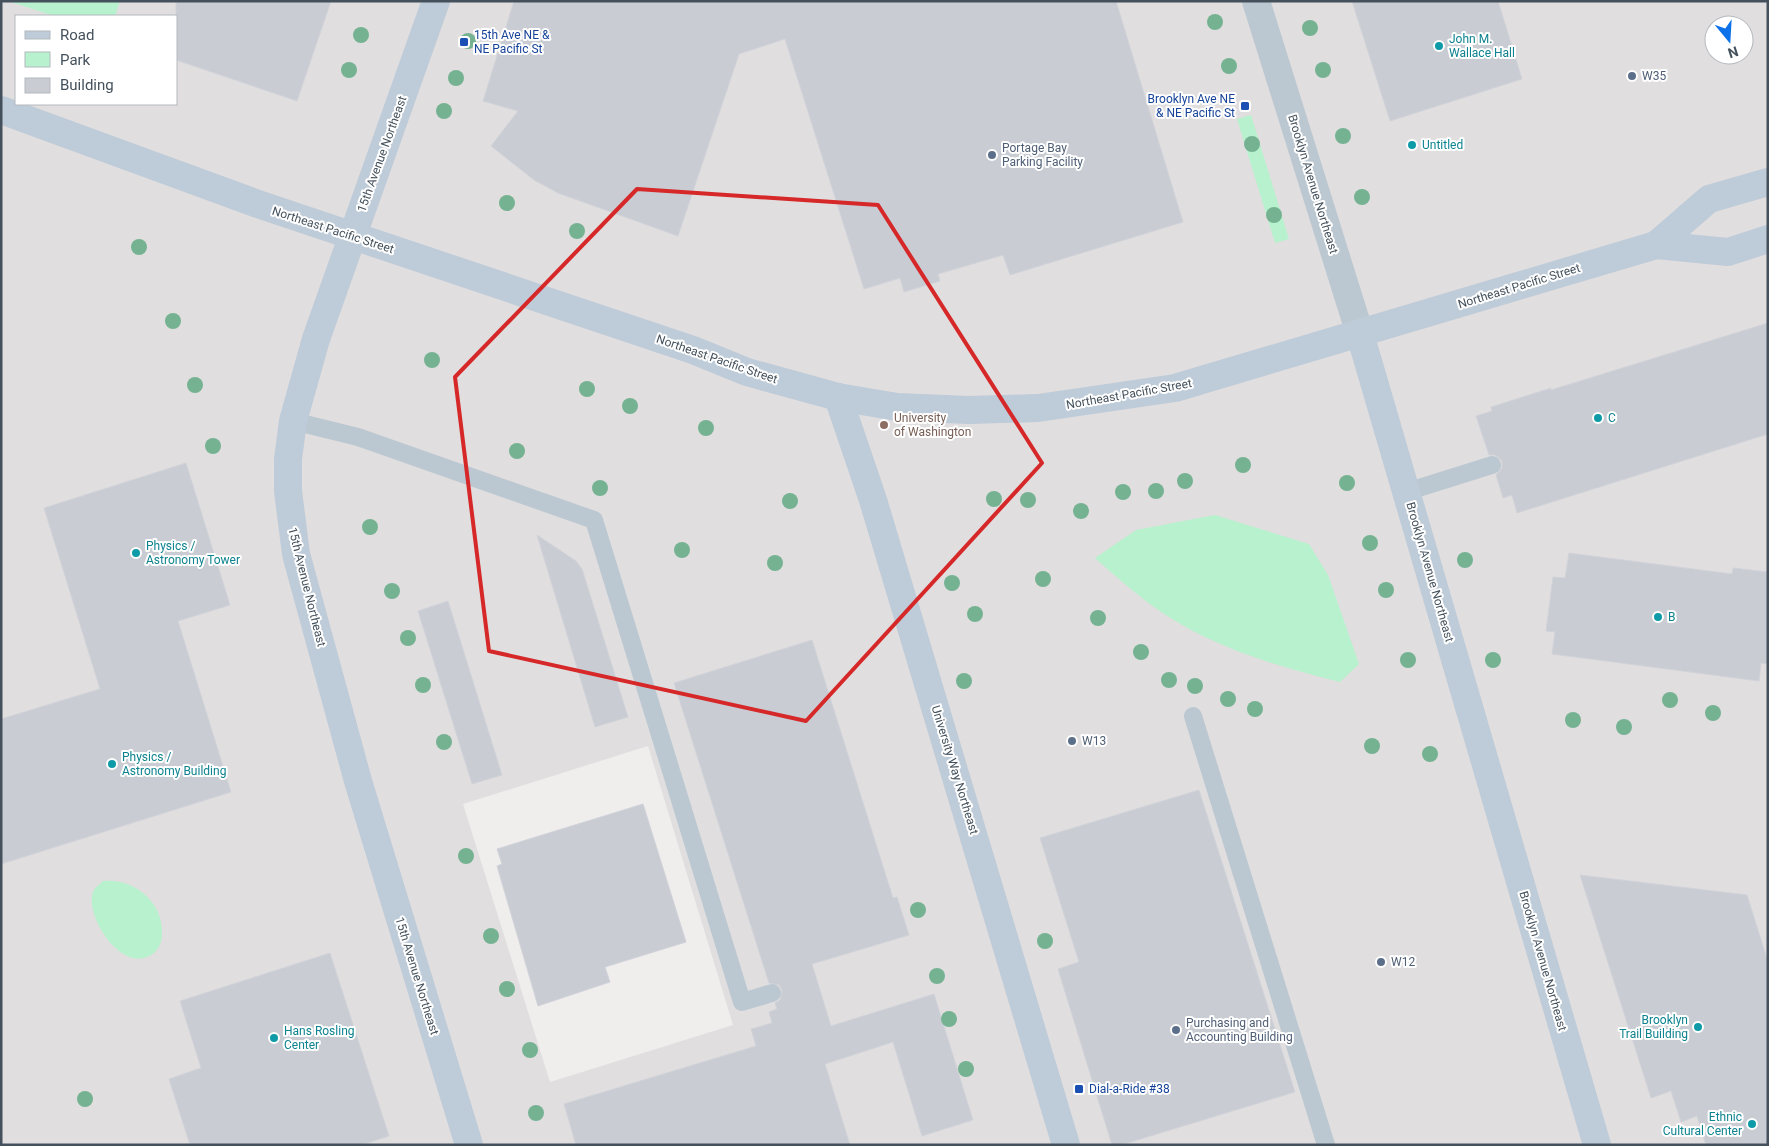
<svg xmlns="http://www.w3.org/2000/svg" width="1769" height="1146" viewBox="0 0 1769 1146" font-family="Roboto,sans-serif">
	<style>
		.education { fill: #e1dedf; fill-rule: evenodd }
		.green { fill: #b7f1cd }
		.building { fill: #c9ccd2; stroke: #d0d3d9 }
		.lines { fill: none; stroke-linecap: round; stroke-linejoin: round }
		.lane { stroke: #bcc8d1; stroke-width: 18 }
		.street { stroke: #bcc8d1; stroke-width: 28 }
		.secondary { stroke: #becbd8; stroke-width: 28 }
		.tree { fill: #75b292 }
		.marked { fill: none; stroke: #d62828; stroke-width: 4; stroke-linejoin: round }
		.transit-dot { fill: #1a4fb4; stroke: #fff; stroke-width: 2 }
		.culture-dot { fill: #0f9aa8; stroke: #fff; stroke-width: 2 }
		.service-dot { fill: #5c6f8a; stroke: #fff; stroke-width: 2 }
		.education-dot { fill: #8d6e63; stroke: #fff; stroke-width: 2 }
		.labels { text-anchor: middle; stroke-width: 4; stroke-linejoin: round; paint-order: stroke }
		.transit-label { font-size: 12px; fill: #164399; stroke: #fff; text-anchor: start }
		.culture-label { font-size: 12px; fill: #0d838f; stroke: #fff; text-anchor: start }
		.service-label { font-size: 12px; fill: #4e5e75; stroke: #fff; text-anchor: start }
		.street-label { font-size: 12px; fill: #44515c; stroke: #fff }
		.education-label { font-size: 12px; fill: #785e54; stroke: #fff; text-anchor: start }
	</style>
	<rect width="100%" height="100%" fill="#f0eded"/>
	<!-- education -->
	<path class="education" d="M1,1H1768V1145H1ZM16,16H176V104H16ZM1714,25H1744V55H1714ZM648,746L733,1025L550,1082L463,804Z"/>
	<!-- green -->
	<g class="green">
		<polygon points="8,1 120,1 115,16 54,16"/>
		<polygon points="1251,115 1289,239 1275,243 1237,119"/>
		<path d="M1215,515L1309,544L1328,575L1359,664L1340,682C1272,665 1204,645 1147,602C1129,588 1112,573 1095,558L1136,530Z"/>
		<path d="M103,881C134,878 164,902 162,935C162,941 159,948 155,952C125,979 84,917 93,892C94,888 100,884 103,881Z"/>
	</g>
	<!-- building -->
	<g class="building">
		<polygon points="176,1 331,1 297,101 176,60"/>
		<polygon points="514,1 1116,1 1183,222 1010,275 1003,255 938,274 940,281 904,292 900,278 864,289 785,39 739,54 678,236 558,193 534,180 491,146 518,111 483,101"/>
		<polygon points="1352,1 1498,1 1522,79 1390,121"/>
		<polygon points="1768,323 1768,434 1517,513 1512,495 1503,498 1496,475 1502,468 1502,461 1495,455 1489,455 1476,416 1492,411 1491,407 1551,388 1551,390"/>
		<polygon points="186,463 230,605 178,621 231,792 1,864 1,719 100,689 44,508"/>
		<polygon points="537,535 576,561 582,569 628,717 595,727"/>
		<polygon points="1569,553 1732,574 1733,568 1768,572 1768,664 1761,663 1759,681 1552,654 1555,632 1546,631 1553,577 1565,578"/>
		<polygon points="448,601 502,775 472,784 418,611"/>
		<polygon points="812,640 893,898 897,897 909,935 812,964 831,1026 934,994 973,1120 922,1136 893,1042 825,1064 850,1145 576,1145 564,1104 756,1046 751,1029 772,1023 769,1012 777,1009 775,1003 780,1000 782,990 779,985 769,983 674,683"/>
		<polygon points="1199,790 1295,1092 1121,1145 1112,1145 1058,969 1079,962 1040,838"/>
		<polygon points="643,804 686,942 605,967 610,982 538,1006 497,866 502,864 497,849"/>
		<polygon points="1580,875 1747,895 1768,962 1768,1145 1706,1145 1697,1116 1681,1122 1671,1091 1651,1098"/>
		<polygon points="330,953 389,1136 361,1145 190,1145 169,1079 201,1068 180,1001"/>
	</g>
	<g class="lines">
		<!-- lane -->
		<g class="lane">
			<polyline points="293,421 358,437 594,520 742,1002 772,993"/>
			<polyline points="1406,492 1492,465"/>
			<polyline points="1193,716 1326,1145"/>
		</g>
		<!-- street -->
		<polyline class="street" points="1256,1 1360,334"/>
		<!-- secondary -->
		<g class="secondary">
			<polyline points="436,1 316,339 293,421 288,459 288,491 296,554 358,781 469,1145"/>
			<polyline points="1,110 258,204 693,350 747,372 838,397 897,407 969,410 1038,408 1175,388 1656,245 1728,252 1768,239"/>
			<polyline points="1656,245 1709,199 1768,182"/>
			<polyline points="1360,334 1597,1145"/>
			<polyline points="838,397 873,500 1066,1145"/>
		</g>
	</g>
	<!-- trees -->
	<g class="tree">
		<circle cx="1215" cy="22" r="8"/>
		<circle cx="1310" cy="28" r="8"/>
		<circle cx="361" cy="35" r="8"/>
		<circle cx="468" cy="41" r="8"/>
		<circle cx="1229" cy="66" r="8"/>
		<circle cx="349" cy="70" r="8"/>
		<circle cx="1323" cy="70" r="8"/>
		<circle cx="456" cy="78" r="8"/>
		<circle cx="444" cy="111" r="8"/>
		<circle cx="1343" cy="136" r="8"/>
		<circle cx="1252" cy="144" r="8"/>
		<circle cx="1362" cy="197" r="8"/>
		<circle cx="507" cy="203" r="8"/>
		<circle cx="1274" cy="215" r="8"/>
		<circle cx="577" cy="231" r="8"/>
		<circle cx="139" cy="247" r="8"/>
		<circle cx="173" cy="321" r="8"/>
		<circle cx="432" cy="360" r="8"/>
		<circle cx="195" cy="385" r="8"/>
		<circle cx="587" cy="389" r="8"/>
		<circle cx="630" cy="406" r="8"/>
		<circle cx="706" cy="428" r="8"/>
		<circle cx="213" cy="446" r="8"/>
		<circle cx="517" cy="451" r="8"/>
		<circle cx="1243" cy="465" r="8"/>
		<circle cx="1185" cy="481" r="8"/>
		<circle cx="1347" cy="483" r="8"/>
		<circle cx="600" cy="488" r="8"/>
		<circle cx="1156" cy="491" r="8"/>
		<circle cx="1123" cy="492" r="8"/>
		<circle cx="994" cy="499" r="8"/>
		<circle cx="1028" cy="500" r="8"/>
		<circle cx="790" cy="501" r="8"/>
		<circle cx="1081" cy="511" r="8"/>
		<circle cx="370" cy="527" r="8"/>
		<circle cx="1370" cy="543" r="8"/>
		<circle cx="682" cy="550" r="8"/>
		<circle cx="1465" cy="560" r="8"/>
		<circle cx="775" cy="563" r="8"/>
		<circle cx="1043" cy="579" r="8"/>
		<circle cx="952" cy="583" r="8"/>
		<circle cx="1386" cy="590" r="8"/>
		<circle cx="392" cy="591" r="8"/>
		<circle cx="975" cy="614" r="8"/>
		<circle cx="1098" cy="618" r="8"/>
		<circle cx="408" cy="638" r="8"/>
		<circle cx="1141" cy="652" r="8"/>
		<circle cx="1408" cy="660" r="8"/>
		<circle cx="1493" cy="660" r="8"/>
		<circle cx="1169" cy="680" r="8"/>
		<circle cx="964" cy="681" r="8"/>
		<circle cx="423" cy="685" r="8"/>
		<circle cx="1195" cy="686" r="8"/>
		<circle cx="1228" cy="699" r="8"/>
		<circle cx="1670" cy="700" r="8"/>
		<circle cx="1255" cy="709" r="8"/>
		<circle cx="1713" cy="713" r="8"/>
		<circle cx="1573" cy="720" r="8"/>
		<circle cx="1624" cy="727" r="8"/>
		<circle cx="444" cy="742" r="8"/>
		<circle cx="1372" cy="746" r="8"/>
		<circle cx="1430" cy="754" r="8"/>
		<circle cx="466" cy="856" r="8"/>
		<circle cx="918" cy="910" r="8"/>
		<circle cx="491" cy="936" r="8"/>
		<circle cx="1045" cy="941" r="8"/>
		<circle cx="937" cy="976" r="8"/>
		<circle cx="507" cy="989" r="8"/>
		<circle cx="949" cy="1019" r="8"/>
		<circle cx="530" cy="1050" r="8"/>
		<circle cx="966" cy="1069" r="8"/>
		<circle cx="85" cy="1099" r="8"/>
		<circle cx="536" cy="1113" r="8"/>
	</g>
	<!-- marked area -->
	<path class="marked" d="M637,189L878,205L1042,463L806,721L489,651L455,377Z"/>
	<!-- markers -->
	<g class="transit-dot">
		<rect x="459" y="37" width="10" height="10" rx="2.5"/>
		<rect x="1240" y="101" width="10" height="10" rx="2.5"/>
		<rect x="1074" y="1084" width="10" height="10" rx="2.5"/>
	</g>
	<g class="culture-dot">
		<circle cx="1439" cy="46" r="5"/>
		<circle cx="1412" cy="145" r="5"/>
		<circle cx="1598" cy="418" r="5"/>
		<circle cx="136" cy="553" r="5"/>
		<circle cx="1658" cy="617" r="5"/>
		<circle cx="112" cy="764" r="5"/>
		<circle cx="1698" cy="1027" r="5"/>
		<circle cx="274" cy="1038" r="5"/>
		<circle cx="1752" cy="1124" r="5"/>
	</g>
	<g class="service-dot">
		<circle cx="1632" cy="76" r="5"/>
		<circle cx="992" cy="155" r="5"/>
		<circle cx="1072" cy="741" r="5"/>
		<circle cx="1381" cy="962" r="5"/>
		<circle cx="1176" cy="1030" r="5"/>
	</g>
	<circle class="education-dot" cx="884" cy="425" r="5"/>
	<g class="labels">
		<!-- transit labels -->
		<g class="transit-label">
			<text x="474" y="39">15th Ave NE &amp;<tspan x="474" dy="14">NE Pacific St</tspan></text>
			<text x="1235" y="103" text-anchor="end">Brooklyn Ave NE<tspan x="1235" dy="14">&amp; NE Pacific St</tspan></text>
			<text x="1089" y="1093">Dial-a-Ride #38</text>
		</g>
		<!-- culture labels -->
		<g class="culture-label">
			<text x="1449" y="43">John M.<tspan x="1449" dy="14">Wallace Hall</tspan></text>
			<text x="1422" y="149">Untitled</text>
			<text x="1608" y="422">C</text>
			<text x="146" y="550">Physics /<tspan x="146" dy="14">Astronomy Tower</tspan></text>
			<text x="1668" y="621">B</text>
			<text x="122" y="761">Physics /<tspan x="122" dy="14">Astronomy Building</tspan></text>
			<text x="1688" y="1024" text-anchor="end">Brooklyn<tspan x="1688" dy="14">Trail Building</tspan></text>
			<text x="284" y="1035">Hans Rosling<tspan x="284" dy="14">Center</tspan></text>
			<text x="1742" y="1121" text-anchor="end">Ethnic<tspan x="1742" dy="14">Cultural Center</tspan></text>
		</g>
		<!-- service labels -->
		<g class="service-label">
			<text x="1642" y="80">W35</text>
			<text x="1002" y="152">Portage Bay<tspan x="1002" dy="14">Parking Facility</tspan></text>
			<text x="1082" y="745">W13</text>
			<text x="1391" y="966">W12</text>
			<text x="1186" y="1027">Purchasing and<tspan x="1186" dy="14">Accounting Building</tspan></text>
		</g>
		<!-- street labels -->
		<g class="street-label">
			<text transform="translate(382 154) rotate(-70)" y="4">15th Avenue Northeast</text>
			<text transform="translate(1313 184) rotate(73)" y="4">Brooklyn Avenue Northeast</text>
			<text transform="translate(333 230) rotate(18)" y="4">Northeast Pacific Street</text>
			<text transform="translate(1519 286) rotate(-17)" y="4">Northeast Pacific Street</text>
			<text transform="translate(717 359) rotate(19)" y="4">Northeast Pacific Street</text>
			<text transform="translate(1129 394) rotate(-10)" y="4">Northeast Pacific Street</text>
			<text transform="translate(1430 572) rotate(74)" y="4">Brooklyn Avenue Northeast</text>
			<text transform="translate(307 587) rotate(76)" y="4">15th Avenue Northeast</text>
			<text transform="translate(955 770) rotate(73)" y="4">University Way Northeast</text>
			<text transform="translate(1543 961) rotate(74)" y="4">Brooklyn Avenue Northeast</text>
			<text transform="translate(417 976) rotate(73)" y="4">15th Avenue Northeast</text>
		</g>
		<!-- education labels -->
		<g class="education-label">
			<text x="894" y="422">University<tspan x="894" dy="14">of Washington</tspan></text>
		</g>
	</g>
	<!-- border -->
	<rect width="1769" height="1146" fill="none" stroke="#44515c" stroke-width="5"/>
	<!-- legend -->
	<rect x="15" y="15" width="162" height="90" fill="#ffffff" stroke="#b4b9be"/>
	<rect x="25" y="31" width="25" height="8" fill="#becbd8" stroke="#b4b9be"/>
	<text x="60" y="40" font-size="15" fill="#44515c">Road</text>
	<rect x="25" y="52" width="25" height="15" fill="#b7f1cd" stroke="#b4b9be"/>
	<text x="60" y="65" font-size="15" fill="#44515c">Park</text>
	<rect x="25" y="78" width="25" height="15" fill="#c9ccd2" stroke="#b4b9be"/>
	<text x="60" y="90" font-size="15" fill="#44515c">Building</text>
	<!-- north arrow -->
	<g transform="translate(1729 40) rotate(162)"><circle r="24" fill="#ffffff" stroke="#b4b9be"/>
	<path d="M0-4L9 19L0 12L-9 19Z" fill="#0d72ea"/>
	<text y="-8" font-size="14" font-weight="bold" text-anchor="middle" fill="#44515c">N</text>
	</g>
</svg>
